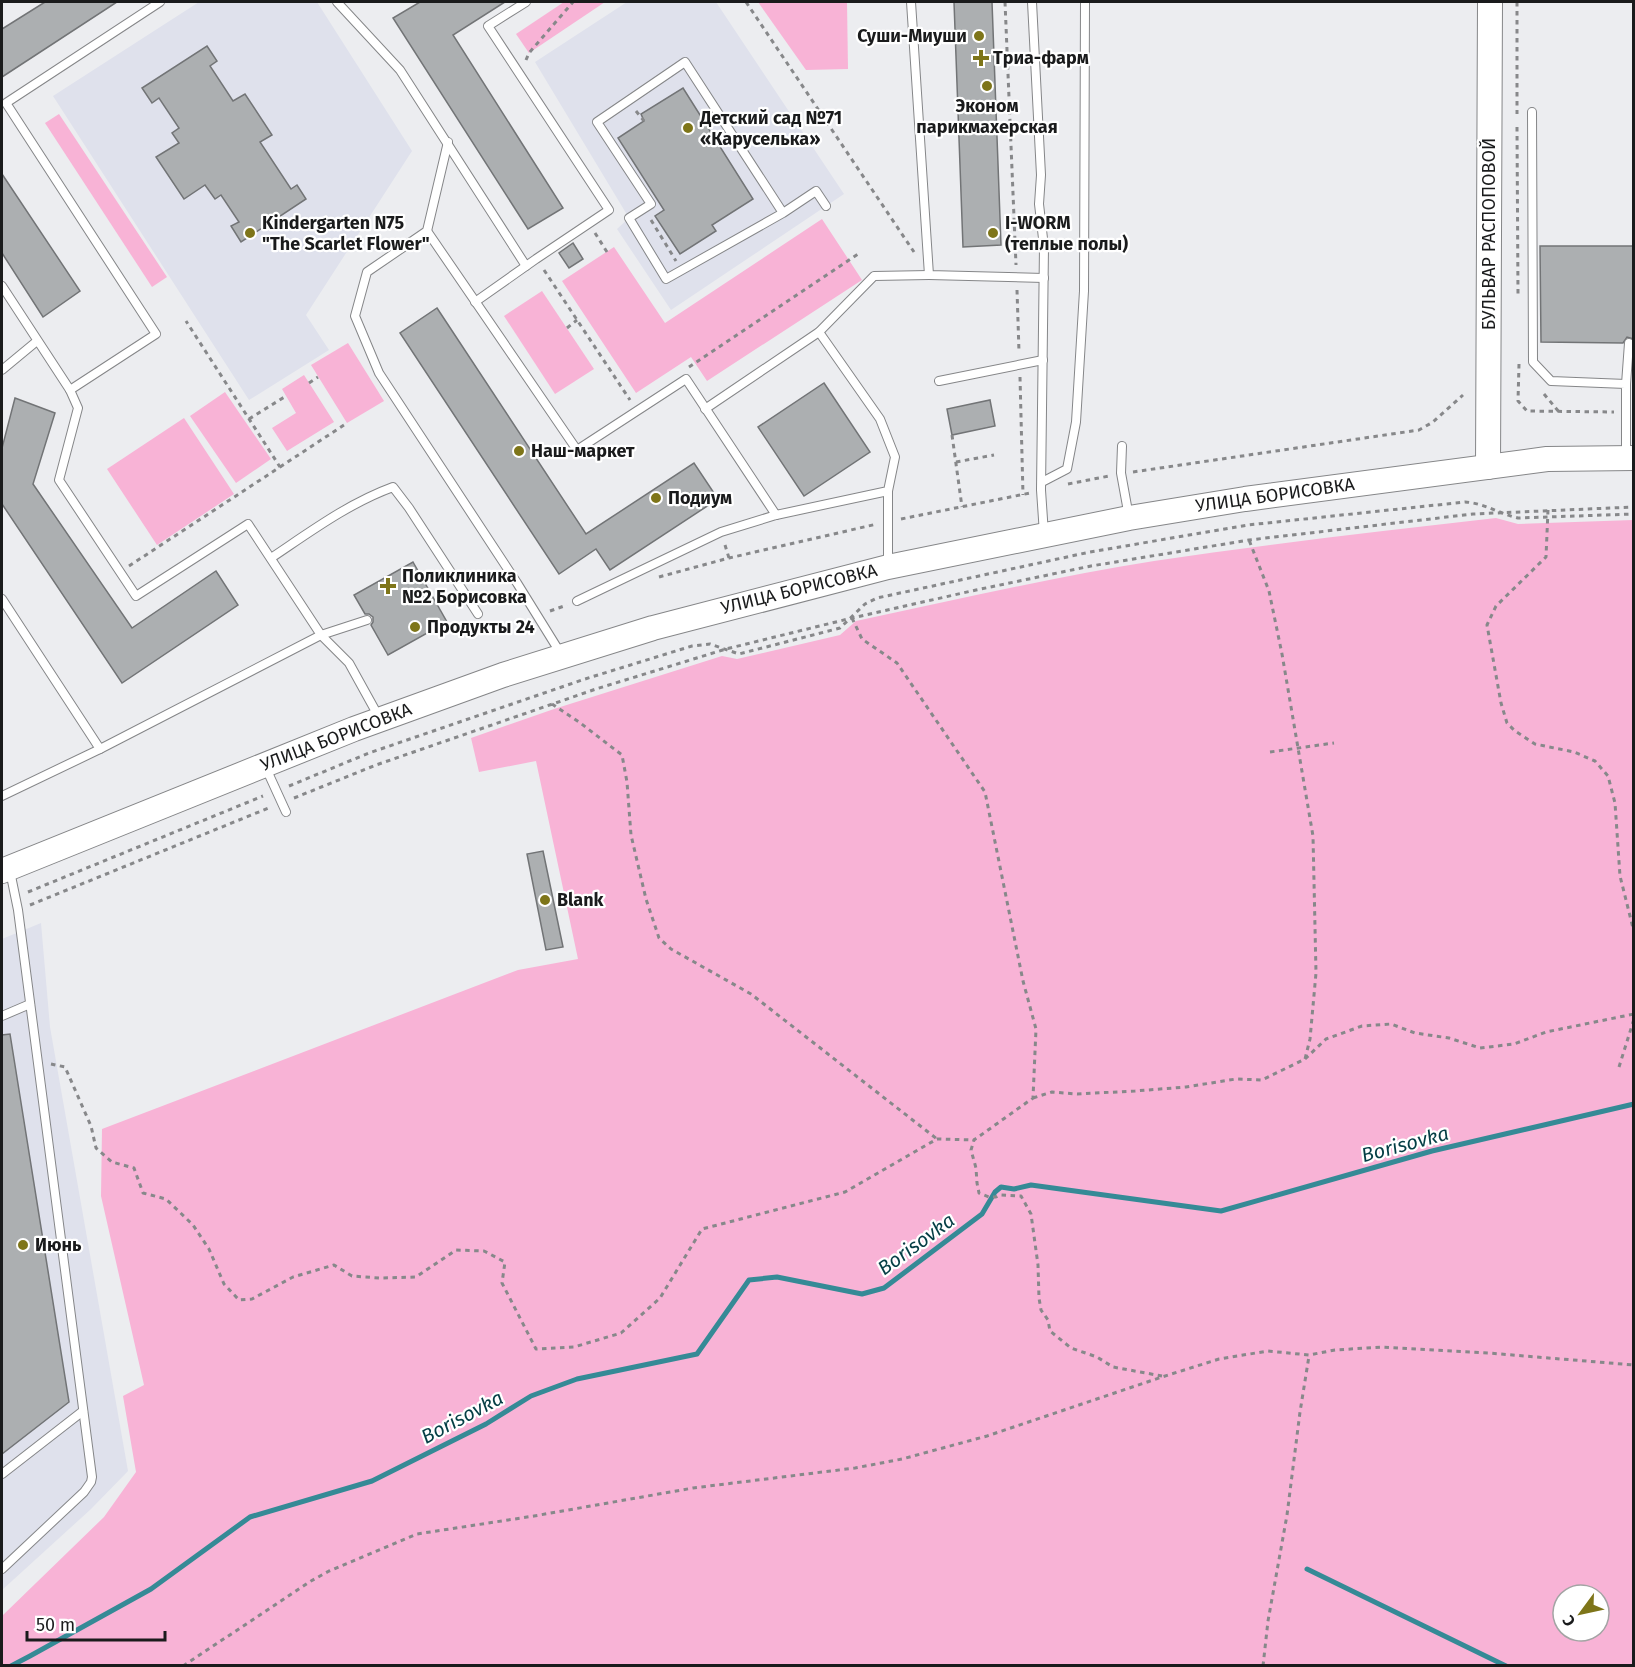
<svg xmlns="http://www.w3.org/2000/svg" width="1635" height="1667" viewBox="0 0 1635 1667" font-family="'Fira Sans',sans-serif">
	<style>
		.built { fill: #dfe1ec }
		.green { fill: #f8b3d6; fill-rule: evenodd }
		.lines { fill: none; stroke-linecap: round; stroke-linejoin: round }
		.stream { stroke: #358a96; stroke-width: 5 }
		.building { fill: #acafb1; stroke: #727476; stroke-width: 1.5 }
		.lane-casing { stroke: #858688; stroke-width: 10 }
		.secondary-casing { stroke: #858688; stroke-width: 26 }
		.path { stroke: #87888a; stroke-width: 3; stroke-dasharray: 4.5 4.5; stroke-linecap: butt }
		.lane { stroke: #fff; stroke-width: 8 }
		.secondary { stroke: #fff; stroke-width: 24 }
		.poi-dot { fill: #7e7519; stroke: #fff; stroke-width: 2 }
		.labels { text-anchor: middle; stroke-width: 4.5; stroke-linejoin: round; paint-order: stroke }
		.poi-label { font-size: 18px; font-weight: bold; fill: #1a1b1c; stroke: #fff; text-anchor: start }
		.street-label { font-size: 18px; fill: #1a1b1c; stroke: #fff }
		.water-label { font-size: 20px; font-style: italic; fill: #053e45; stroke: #fff }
	</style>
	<rect width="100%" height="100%" fill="#ecedf0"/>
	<!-- built -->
	<g class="built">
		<polygon points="199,2 317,2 412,151 306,315 329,350 249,400 53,96"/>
		<polygon points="627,2 716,2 844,194 671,310 617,229 629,218 535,62"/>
		<polygon points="41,923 50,1027 128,1471 91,1509 2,1590 2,939"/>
	</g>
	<!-- green -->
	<g class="green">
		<polygon points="564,2 605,2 529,53 516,34"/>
		<polygon points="758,2 847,2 848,69 806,70"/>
		<polygon points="59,114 167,277 152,287 45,123"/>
		<polygon points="822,219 862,280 707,381 691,357 636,393 562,281 614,247 665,323"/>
		<polygon points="542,291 594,369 555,394 504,316"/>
		<polygon points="348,343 384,401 347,423 311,365"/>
		<polygon points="304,375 334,422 287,451 272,428 296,413 282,389"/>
		<polygon points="225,392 271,459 236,483 190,416"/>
		<polygon points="184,418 234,494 157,545 107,469"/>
		<path d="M1496,518L1518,524L1633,520V1665H2V1616L104,1517L136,1472L123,1396L144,1385L101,1196L102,1129L518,970L578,959L536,761L479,772L471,738L554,709L722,656L737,659L840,635L856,621C955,600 1054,577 1154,561C1268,544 1382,531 1496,518ZM1563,1595H1599V1631H1563Z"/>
	</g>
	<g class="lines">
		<!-- stream -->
		<g class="stream">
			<polyline points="1307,1569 1506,1666"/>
			<polyline points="11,1666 30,1656 151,1589 250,1517 372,1481 486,1424 531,1396 577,1379 697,1354 749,1280 777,1277 862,1294 884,1288 982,1214 995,1192 1001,1187 1014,1189 1031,1185 1221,1211 1432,1151 1634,1104"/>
		</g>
	</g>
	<!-- building -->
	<g class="building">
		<polygon points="45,2 117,2 2,77 2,29"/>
		<polygon points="420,2 505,2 453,35 563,208 528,229 393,18"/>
		<polygon points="954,2 992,2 1001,245 963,247"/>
		<polygon points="207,46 217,61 210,66 233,101 245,94 272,135 260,142 291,189 297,185 306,199 241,242 231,226 239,222 221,195 215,199 205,185 184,199 156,157 179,143 172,133 179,128 159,98 152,103 142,88"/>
		<polygon points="683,88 753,199 712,225 716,231 680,254 655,216 664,210 618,138 644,121 641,114"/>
		<polygon points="2,174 80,291 43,317 2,253"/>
		<polygon points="573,243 583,259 569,268 559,253"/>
		<polygon points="1540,246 1634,246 1634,339 1627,337 1623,343 1541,342"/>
		<polygon points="437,308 586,534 694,463 718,499 610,570 596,549 559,574 400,333"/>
		<polygon points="824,383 870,452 804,496 758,427"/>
		<polygon points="15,398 55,413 33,484 132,628 216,571 238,605 122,683 2,504 2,448"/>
		<polygon points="990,400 995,426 952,435 947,409"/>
		<polygon points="413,562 447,622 388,655 371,625 373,622 373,617 369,614 365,614 354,595"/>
		<polygon points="543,851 563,947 546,950 527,854"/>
		<polygon points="10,1034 69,1402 2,1454 2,1035"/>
	</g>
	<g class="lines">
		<!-- lane casing -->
		<g class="lane-casing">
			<g id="lane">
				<polyline points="337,2 400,70 526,266"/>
				<polyline points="911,2 929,275 1044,278"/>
				<polyline points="1032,2 1041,175 1039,204 1044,247 1041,490 1044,534"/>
				<polyline points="1532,112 1533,362 1551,381 1626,384 1626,458"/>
				<polyline points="448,142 427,231 367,272 355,316 379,373 517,583 561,654"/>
				<polyline points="783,213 685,62 597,122 651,204 629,218 666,279 783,213 816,191 826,206"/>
				<polyline points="427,231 577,450 686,379 776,515"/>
				<polyline points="2,286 70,390 78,408 59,480 136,596 248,524 321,635 349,663 380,719"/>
				<polyline points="475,302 536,259 609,210 488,26 526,2"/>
				<polyline points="2,370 37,341"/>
				<polyline points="939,381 1043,360"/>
				<polyline points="1626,384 1629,343"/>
				<polyline points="70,390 156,334 6,103 160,2"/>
				<polyline points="705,409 819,332 874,276 929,275"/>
				<polyline points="1122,446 1121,473 1129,517"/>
				<polyline points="1042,482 1067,469 1076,422 1084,291 1085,2"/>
				<path d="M271,558C310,532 349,503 393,487L409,508L478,614"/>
				<polyline points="888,565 888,491"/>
				<polyline points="2,599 100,749 321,635 367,620"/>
				<polyline points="577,601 721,532 776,515 888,491 895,457 880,419 819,332"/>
				<polyline points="265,766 286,812"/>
				<polyline points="2,796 100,749"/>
				<polyline points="2,1016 30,1004"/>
				<polyline points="2,1474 83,1411"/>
				<polyline points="2,1569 84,1492 91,1482 92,1477 18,910 10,871"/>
			</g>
		</g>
		<!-- secondary casing -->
		<g class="secondary-casing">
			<g id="secondary">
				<polyline points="1488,467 1490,2"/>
				<polyline points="2,871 354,729 503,675 653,628 888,567 1129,518 1245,499 1547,459 1634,458"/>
			</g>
		</g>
		<!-- path -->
		<g class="path">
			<polyline points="746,2 914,252"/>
			<polyline points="1005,2 1016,265"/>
			<polyline points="1517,2 1517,114"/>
			<polyline points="526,60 529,53 573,2"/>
			<polyline points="636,111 644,121"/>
			<polyline points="1517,127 1518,294"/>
			<polyline points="651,220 676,261"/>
			<polyline points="595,233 607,252"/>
			<polyline points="544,270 630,400"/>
			<polyline points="1017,290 1019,352"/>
			<polyline points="567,328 577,320"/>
			<polyline points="1519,364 1518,401 1527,411 1614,412"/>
			<polyline points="689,367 858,254"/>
			<polyline points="1020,377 1023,495"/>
			<polyline points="309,383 318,377"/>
			<polyline points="1544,394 1559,412"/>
			<polyline points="249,419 286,396"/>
			<polyline points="952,435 962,507"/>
			<polyline points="956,462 994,455"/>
			<polyline points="280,467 347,423"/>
			<polyline points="1133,472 1419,430 1433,422 1463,395"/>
			<polyline points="1068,484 1109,476"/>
			<polyline points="1548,510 1546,557 1496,606 1487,625 1501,703 1507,723 1515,731 1535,744 1574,752 1595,761 1608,776 1615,803 1620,876 1634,932"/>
			<polyline points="901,519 1030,493"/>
			<polyline points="725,545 729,558"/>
			<polyline points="129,566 280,467 186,321"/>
			<polyline points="659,577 729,558 877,524"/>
			<polyline points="550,611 567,605"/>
			<polyline points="852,618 862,639 897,663 985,792 1023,981 1036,1029 1033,1098 974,1140 971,1150 976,1168 977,1183 979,1193 989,1197 996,1197 1000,1195 1021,1196 1031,1214 1038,1265 1039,1298 1041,1310 1048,1320 1050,1331 1071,1348 1097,1357 1113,1367 1162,1376"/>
			<polyline points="552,704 579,722 622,755 627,782 631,835 646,899 659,938 671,949 751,994 937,1139"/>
			<polyline points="1270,752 1334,743"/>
			<path d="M289,786L369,753L585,679L692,646L710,644L739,654L840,628L865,604L877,598L1090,552L1248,525L1465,502C1484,503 1500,514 1518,518L1634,514"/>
			<polyline points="294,798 376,765 596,689 726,649 852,618 976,590 1091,566 1249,540 1473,514 1634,507"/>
			<polyline points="28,892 263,796"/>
			<polyline points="30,905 271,807"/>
			<polyline points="1305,1059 1326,1039 1362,1026 1391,1024 1415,1033 1449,1038 1480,1048 1514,1044 1546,1032 1634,1014"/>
			<polyline points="51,1064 65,1067 91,1126 96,1148 112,1162 134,1168 143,1193 166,1199 193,1225 209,1249 224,1284 239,1300 252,1299 293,1277 334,1265 352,1276 379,1278 416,1277 456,1250 484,1251 505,1262 502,1283 536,1349 574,1347 621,1333 660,1298 702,1229 845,1192 937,1139 974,1140"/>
			<polyline points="1619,1067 1634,1019"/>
			<polyline points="1033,1098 1052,1092 1077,1094 1135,1091 1186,1087 1236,1079 1262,1080 1305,1059 1310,1039 1316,973 1313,836 1282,654 1269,591 1249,540"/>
			<polyline points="183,1666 311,1581 329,1571 417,1534 534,1516 693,1488 855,1468 902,1459 987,1436 1162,1377 1219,1359 1268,1351 1309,1355 1335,1350 1382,1347 1488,1353 1634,1365"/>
			<polyline points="1263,1666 1268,1621 1287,1515 1300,1412 1309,1356"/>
		</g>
		<!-- lane -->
		<use href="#lane" class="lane"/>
		<!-- secondary -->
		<use href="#secondary" class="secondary"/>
	</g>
	<!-- markers -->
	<g class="poi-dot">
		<circle cx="979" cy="36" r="6"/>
		<path d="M978 49h6v6h6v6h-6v6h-6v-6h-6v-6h6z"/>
		<circle cx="987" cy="86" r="6"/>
		<circle cx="688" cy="128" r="6"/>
		<circle cx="250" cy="233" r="6"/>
		<circle cx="993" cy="233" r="6"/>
		<circle cx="519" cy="451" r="6"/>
		<circle cx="656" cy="498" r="6"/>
		<path d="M385 577h6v6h6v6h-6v6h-6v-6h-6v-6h6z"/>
		<circle cx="415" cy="627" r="6"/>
		<circle cx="545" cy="900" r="6"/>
		<circle cx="23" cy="1245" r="6"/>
	</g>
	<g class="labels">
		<!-- poi labels -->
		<g class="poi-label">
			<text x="967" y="42" text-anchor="end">Суши-Миуши</text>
			<text x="993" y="64">Триа-фарм</text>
			<text x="987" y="112" text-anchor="middle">Эконом<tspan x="987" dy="21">парикмахерская</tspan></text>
			<text x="700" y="124">Детский сад №71<tspan x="700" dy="21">«Каруселька»</tspan></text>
			<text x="262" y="229">Kindergarten N75<tspan x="262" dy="21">"The Scarlet Flower"</tspan></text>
			<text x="1005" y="229">I-WORM<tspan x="1005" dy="21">(теплые полы)</tspan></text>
			<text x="531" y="457">Наш-маркет</text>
			<text x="668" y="504">Подиум</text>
			<text x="402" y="582">Поликлиника<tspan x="402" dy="21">№2 Борисовка</tspan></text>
			<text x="427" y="633">Продукты 24</text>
			<text x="557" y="906">Blank</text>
			<text x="35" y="1251">Июнь</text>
		</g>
		<!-- street labels -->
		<g class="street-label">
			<text transform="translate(1489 234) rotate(-90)" y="6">БУЛЬВАР РАСПОПОВОЙ</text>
			<text transform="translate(1275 495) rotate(-8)" y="6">УЛИЦА БОРИСОВКА</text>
			<text transform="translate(799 589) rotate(-14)" y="6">УЛИЦА БОРИСОВКА</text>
			<text transform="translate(336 737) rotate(-21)" y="6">УЛИЦА БОРИСОВКА</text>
		</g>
		<!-- water labels -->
		<g class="water-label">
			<text transform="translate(1405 1144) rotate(-15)" y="7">Borisovka</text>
			<text transform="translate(916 1244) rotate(-36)" y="7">Borisovka</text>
			<text transform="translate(462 1417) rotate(-28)" y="7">Borisovka</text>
		</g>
	</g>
	<!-- border -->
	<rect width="1635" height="1667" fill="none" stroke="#1a1b1c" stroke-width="6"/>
	<!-- north arrow -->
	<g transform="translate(1581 1613) rotate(237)"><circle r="28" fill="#ffffff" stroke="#a3a4a4" stroke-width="1.5"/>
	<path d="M0-4.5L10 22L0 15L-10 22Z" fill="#7e7519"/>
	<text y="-9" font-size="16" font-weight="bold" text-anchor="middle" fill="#1a1b1c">С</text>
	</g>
	<!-- scale -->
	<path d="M27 1631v9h138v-9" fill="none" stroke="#1a1b1c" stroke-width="3"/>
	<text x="36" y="1631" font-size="18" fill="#1a1b1c" stroke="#ffffff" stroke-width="4.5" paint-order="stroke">50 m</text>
</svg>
